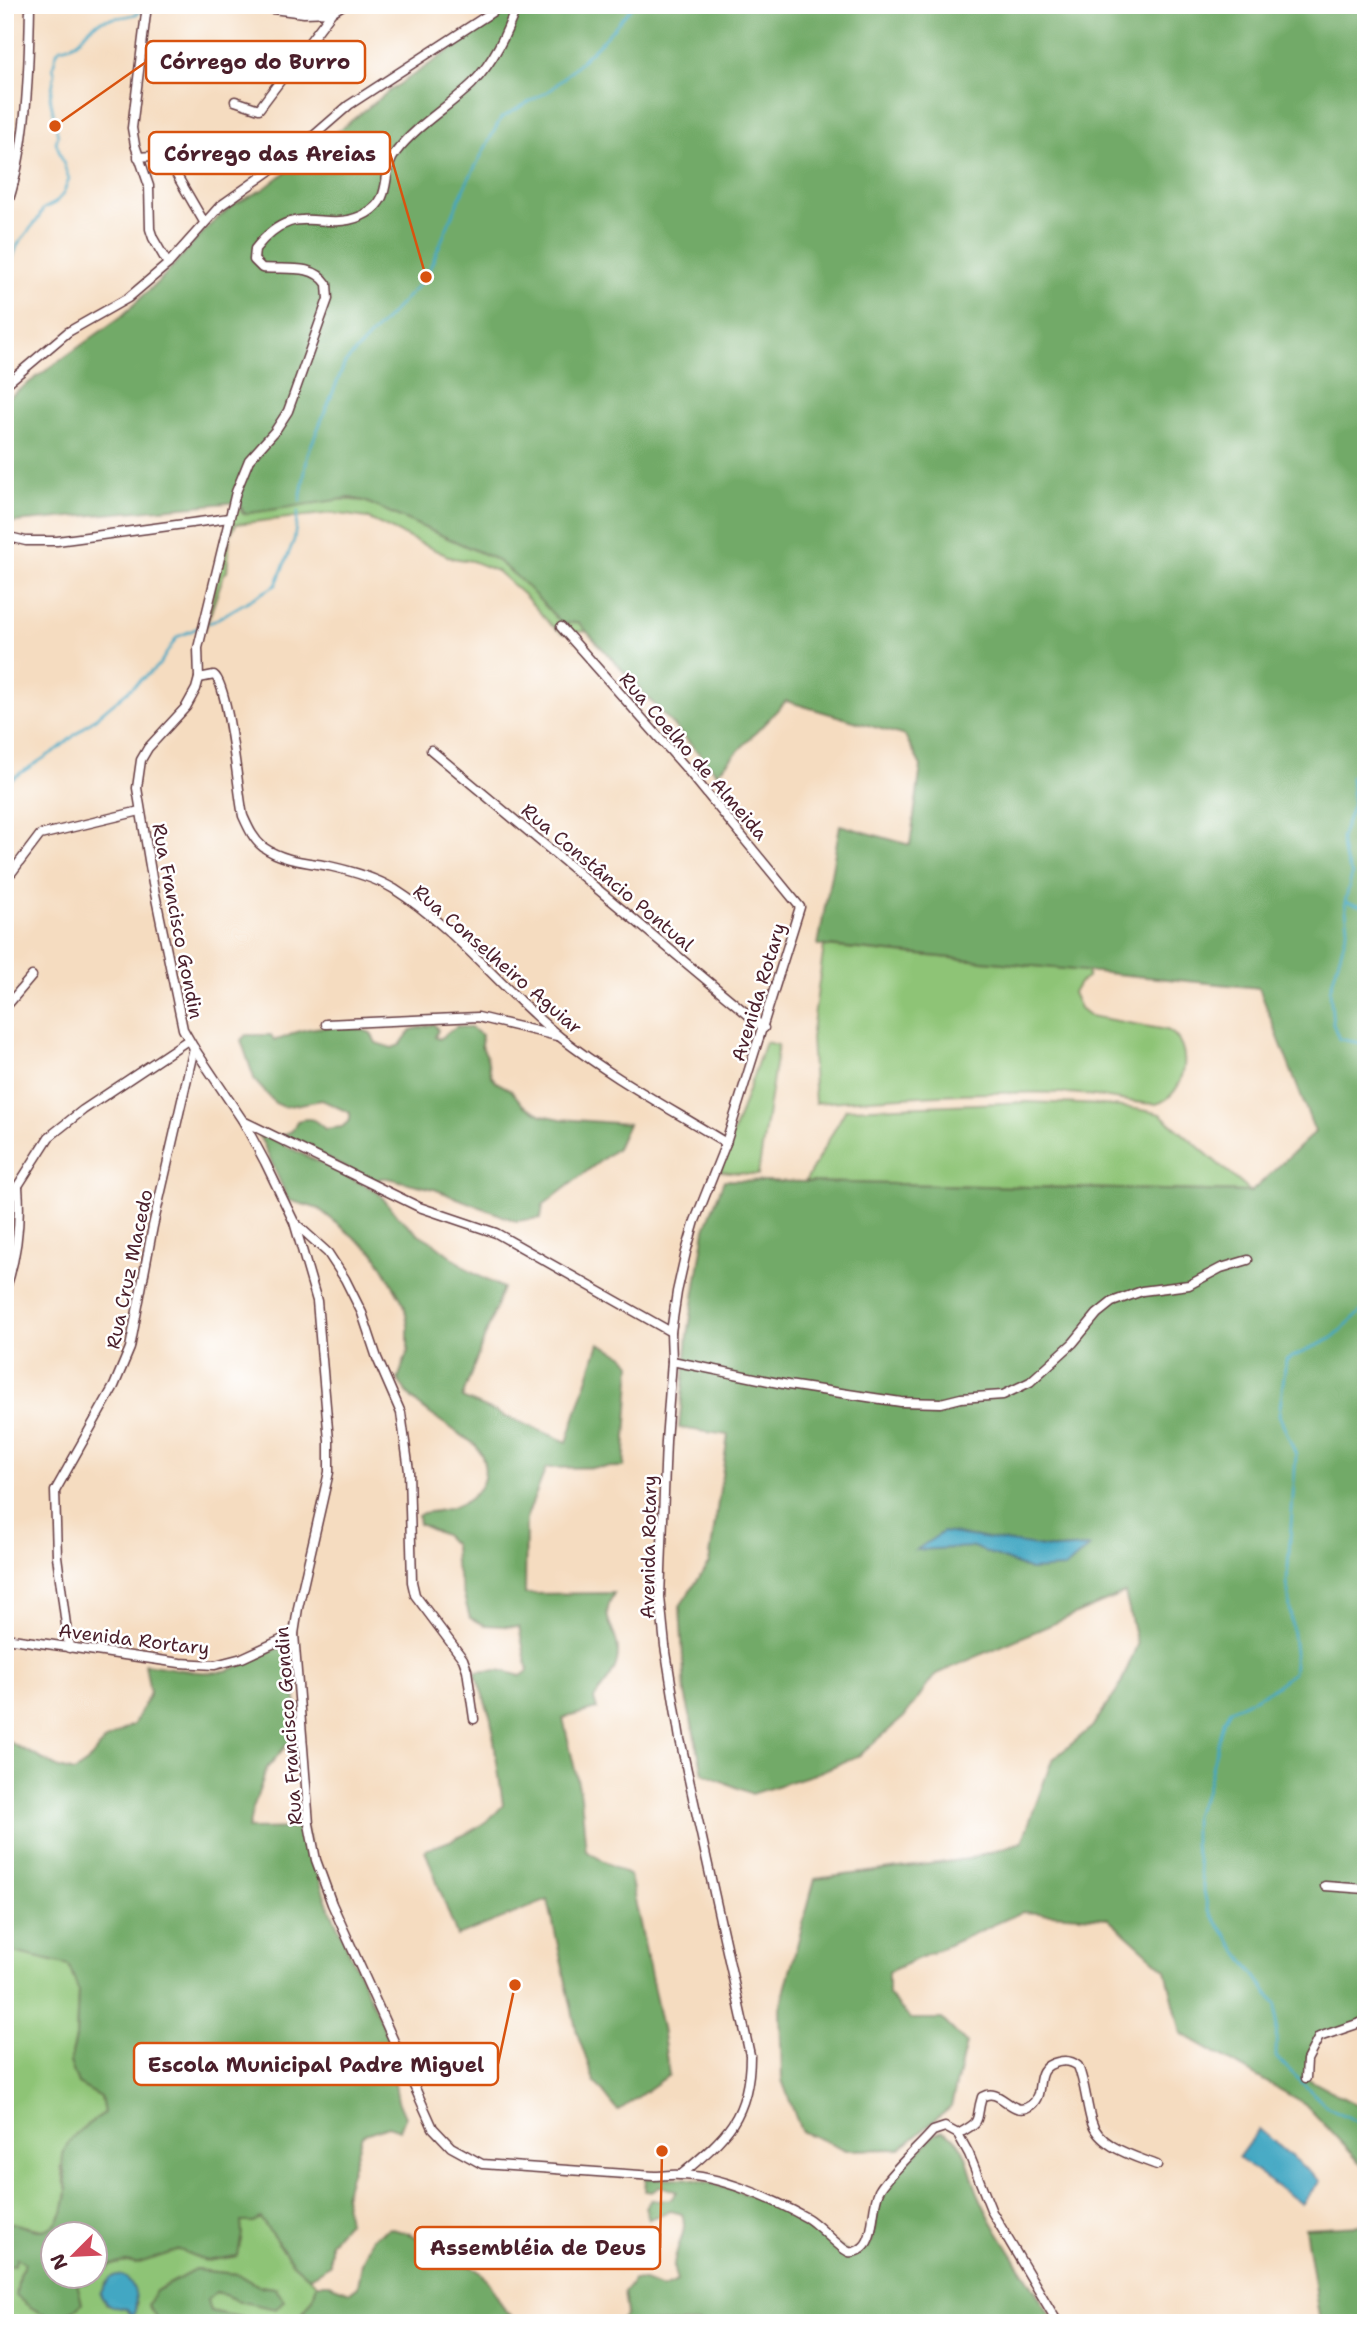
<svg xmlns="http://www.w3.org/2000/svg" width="1371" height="2328" viewBox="0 0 1371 2328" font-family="'Shantell Sans',sans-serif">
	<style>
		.green { fill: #8ec476; stroke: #6c7250; stroke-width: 2; fill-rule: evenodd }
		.forest { fill: #72aa67; stroke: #5e6449; stroke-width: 2; fill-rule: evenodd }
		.water { fill: #43a7c3; stroke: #466377; stroke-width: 2 }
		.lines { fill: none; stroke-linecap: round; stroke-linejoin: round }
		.stream { stroke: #43a7c3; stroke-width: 2.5 }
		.street-casing { stroke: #643b41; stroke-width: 11 }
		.street { stroke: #fff; stroke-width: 8 }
		.labels { text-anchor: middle; stroke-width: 5; stroke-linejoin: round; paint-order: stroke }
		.street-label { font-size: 19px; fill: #4a1f2b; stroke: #fff }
		.leader { fill: none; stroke: #d8530f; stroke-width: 2.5 }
		.callout-dot { fill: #d8530f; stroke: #fff; stroke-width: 2.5 }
		.callout { fill: #fff; stroke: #d8530f; stroke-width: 2.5 }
		.callout-label { font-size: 21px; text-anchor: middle; font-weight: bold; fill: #4a1f2b }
	</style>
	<rect width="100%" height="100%" fill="#fff"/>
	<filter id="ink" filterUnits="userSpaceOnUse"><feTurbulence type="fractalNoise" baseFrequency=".0143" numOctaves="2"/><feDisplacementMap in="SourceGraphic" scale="14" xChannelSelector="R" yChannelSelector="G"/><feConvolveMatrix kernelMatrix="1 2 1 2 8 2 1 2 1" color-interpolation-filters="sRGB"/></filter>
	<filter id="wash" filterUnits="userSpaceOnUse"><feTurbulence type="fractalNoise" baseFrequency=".00686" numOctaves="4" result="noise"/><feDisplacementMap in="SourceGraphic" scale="28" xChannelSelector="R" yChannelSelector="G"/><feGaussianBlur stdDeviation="1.57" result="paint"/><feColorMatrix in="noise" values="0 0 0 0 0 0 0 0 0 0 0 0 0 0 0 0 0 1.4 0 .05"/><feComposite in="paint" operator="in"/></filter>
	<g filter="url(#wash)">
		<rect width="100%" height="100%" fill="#f5dcc0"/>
		<!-- green -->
		<g class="green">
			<polygon points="546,5 239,496 240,510 243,514 337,499 365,501 495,559 533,590 555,617 930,581 1366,687 608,630 562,633 551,625 524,595 497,571 472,561 452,558 367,518 332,513 236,524 230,535 227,572 224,574 205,630 235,499"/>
			<path d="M824,946L1088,971L1087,978L1079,983L1073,993L1080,1008L1090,1016L1167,1030C1196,1044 1186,1096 1156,1104C1126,1103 1096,1094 1066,1093C982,1091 898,1097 815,1103L811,1038Z"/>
			<polygon points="765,1042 778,1045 758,1175 720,1171"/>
			<path d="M1028,1102C1072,1104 1117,1103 1160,1114L1251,1192L805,1182L846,1109Z"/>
			<polygon points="5,1950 69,1964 78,1990 76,2038 70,2062 78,2084 101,2097 104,2113 82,2129 61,2167 67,2191 64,2209 54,2226 43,2230 5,2222"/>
			<path d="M260,2218L293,2263L317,2284L313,2298L296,2323H255L249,2319L209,2311L206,2300L216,2292L242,2302L275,2288L259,2286L238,2274L195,2270L156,2291L157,2320L160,2323H5V2265H14L17,2257L25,2263L19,2275L77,2283L101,2275L109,2265L126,2262L136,2264L168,2252L180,2250L206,2261L237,2256L240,2222H253ZM129,2280L137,2304L133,2317L126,2309L106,2304L100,2294L107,2282Z"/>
		</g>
		<!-- forest -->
		<g class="forest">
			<path d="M512,5H1366V1027L1361,1048L1366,1055V2021L1319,2038L1309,2061L1308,2079L1366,2110V2169L1305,2104L1181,2033L1166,1970L1108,1918L1022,1912L888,1972V1995L911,2019H942L966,2043L951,2107L900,2149L846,2150L801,2131L782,2080L780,2008L815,1879L968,1859L1022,1842L1052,1760L1092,1727L1120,1686L1137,1645L1125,1593L936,1674L904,1717L860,1755L815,1774L752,1794L703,1773L685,1693L680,1606L709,1563L728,1435L679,1428L688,1335L705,1229L724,1180L1251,1192L1315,1132L1259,988L818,945L840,825L910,845L921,766L905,736L786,701L717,773L578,622L564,624L561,622C538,600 521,577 495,559L364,501L350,498L244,514L239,502L5,523V400L122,316L162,278L209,226L233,205L264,189L388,92L446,53ZM1003,1542L1058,1549L1087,1547L1030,1570L973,1546L917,1549Z"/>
			<path d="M434,1024L438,1030L435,1037L439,1039L457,1026L471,1028L482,1035L481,1046L486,1054L491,1075L496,1082L511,1090L523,1105L542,1115L561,1119L628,1124L617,1148L543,1205L541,1218L516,1221L434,1189L387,1178H380L377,1184L282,1135L292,1131L297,1121C311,1116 315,1120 325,1129L342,1127L350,1120V1113L322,1100L284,1107L275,1103L255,1081L241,1040L246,1035H271L274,1040C283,1039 286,1037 294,1033C314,1025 351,1024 371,1033L376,1043L392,1048L400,1045L411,1030Z"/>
			<path d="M256,1131L377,1191L394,1212L417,1233L434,1243L471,1272L503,1288L462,1398L567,1442L599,1343L625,1356L631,1364L624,1467L546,1468L526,1519L525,1594L614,1593C598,1623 616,1623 618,1650C619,1671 605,1683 594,1699L597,1709L563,1718L581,1796L586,1851L630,1876L662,2028L669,2075L618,2111L594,2081L577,2033L548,1900L457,1936L425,1850C454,1840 483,1830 503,1805L491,1719L475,1672L499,1670L521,1676L528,1671L519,1627L485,1625L470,1618L455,1563L454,1545L444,1535L419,1524L418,1516L423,1513C447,1510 466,1508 480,1487C488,1475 485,1457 476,1446C471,1441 464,1437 458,1433C437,1418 409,1403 398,1379L408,1351V1325L404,1304L375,1254L319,1209L288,1200L264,1145Z"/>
			<path d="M280,1648L288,1652L292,1660L299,1731L267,1768L253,1808L248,1829L306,1828L309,1847L326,1900L402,2069L394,2079L398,2101L405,2117L400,2130L388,2126L362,2135L344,2196L348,2222L330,2242V2265L309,2277L293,2263L260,2218L253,2222H241L242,2234L238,2256L206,2261L180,2250L136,2264L126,2262L110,2265L101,2275L85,2283H77L82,2303C59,2326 38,2315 16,2296L19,2275L25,2263L17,2258L14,2266L5,2265V2222C18,2222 29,2231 42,2230C58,2229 66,2207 67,2192C67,2176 57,2161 67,2145C75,2131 92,2122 104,2113L101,2097L78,2084L70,2062L76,2038L78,1990L69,1965L5,1950V1740L59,1768L74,1772L87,1763L104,1741L134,1724L150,1693L145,1664C170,1667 204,1677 229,1670C247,1664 261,1651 280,1648ZM52,2234H94V2276H52Z"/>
			<path d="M942,2131C967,2137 969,2172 978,2193C997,2239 1031,2278 1054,2323H620L627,2314L624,2292L634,2280L645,2281L662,2288L677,2282C676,2276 673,2270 674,2265C675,2246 689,2233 682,2214L671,2211L649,2219L645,2208L651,2200L671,2199L677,2192L661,2186L652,2192L645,2191L646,2178C661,2179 676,2177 690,2179C751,2188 805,2219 852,2256C882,2247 871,2219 881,2196C887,2179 921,2150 935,2134Z"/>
			<polygon points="1366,2214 1366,2323 1320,2323 1305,2228 1360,2225"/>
			<polygon points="389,2228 410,2234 476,2269 489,2282 505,2310 520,2323 296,2323 313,2298 317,2284 329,2284 350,2292 358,2286 362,2263 372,2238"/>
			<polygon points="195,2270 238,2274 259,2286 275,2288 284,2300 276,2309 242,2302 216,2292 207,2300 210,2311 249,2319 255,2323 160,2323 148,2305 156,2291"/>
		</g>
		<!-- water -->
		<g class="water">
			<polygon points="943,1532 1057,1549 1089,1547 1065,1568 1030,1570 973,1547 916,1550"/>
			<polygon points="1259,2129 1320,2181 1301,2204 1238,2158"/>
			<path d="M116,2275C136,2276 139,2301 133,2317L126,2309C113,2306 107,2308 100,2294L110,2278Z"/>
		</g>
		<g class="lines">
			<!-- stream -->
			<g class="stream">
				<path d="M5,279L18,244L38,219L43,209L55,203L63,194L69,179L56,142L58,136L50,97L55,74L53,67L57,52L60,48C87,44 82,28 101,21C114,16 134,19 144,9"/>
				<polyline points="300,501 308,453 345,363 426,277 464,188 501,118 552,89 602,41 634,5"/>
				<polyline points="210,623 276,585 294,540 298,512"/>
				<polyline points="1366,766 1351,777 1353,804 1341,838 1344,857 1352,875 1345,902 1348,927 1330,990 1333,1024 1339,1039 1366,1044"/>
				<polyline points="5,783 58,749 159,665 177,637 200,627"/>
				<polyline points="1345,902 1366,907"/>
				<polyline points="1366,1307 1331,1339 1286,1360 1279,1415 1296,1455 1287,1581 1295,1653 1293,1673 1269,1691 1230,1710 1223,1722 1206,1792 1194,1814 1194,1844 1208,1910 1277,2006 1276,2057 1326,2106 1366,2126"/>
			</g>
		</g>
	</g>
	<g filter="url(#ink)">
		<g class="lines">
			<!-- street casing -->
			<g class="street-casing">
				<g id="street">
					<polyline points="147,5 132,128 135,145 149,186 150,229 153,238 168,264"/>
					<polyline points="266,5 265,8 304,13 332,12"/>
					<path d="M517,5C506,35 494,61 472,84C447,108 417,125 396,152C380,173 394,197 367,213C325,237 297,195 255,249L254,260L262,268C284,270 313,263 327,284L328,299L288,411L275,431L249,460L236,492L198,648L199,678L196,689L186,707L148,748L141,760L137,788L153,884L183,1029L194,1048L243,1121L265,1162L294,1222L317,1301L329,1441V1472L298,1608L294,1634L309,1824L316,1860L332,1904L433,2128L451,2147L482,2164L654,2176C662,2176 672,2174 680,2175C719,2175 773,2199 807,2218C818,2224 841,2250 849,2252C854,2253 860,2250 863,2247C875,2237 871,2208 879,2191C887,2176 920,2146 933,2131L945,2127L958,2134C985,2119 974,2122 982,2097C1001,2085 1012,2120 1031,2105C1047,2093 1030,2068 1058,2062C1066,2060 1072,2061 1078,2066C1085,2083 1086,2102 1091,2120C1098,2147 1134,2156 1157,2165"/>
					<polyline points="235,101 259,109 332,12 343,5"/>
					<polyline points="138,157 165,155 204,222"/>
					<path d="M5,211C27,153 29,68 30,5"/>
					<polyline points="5,385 68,332 128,298 168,264 220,206 287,159 349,105 503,5"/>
					<polyline points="5,536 26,541 57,541 229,518"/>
					<path d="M561,627L686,768L800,907L726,1143L695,1221L686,1252L677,1292L671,1332L672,1361L666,1441L660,1597L665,1646L680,1739L750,2055C750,2117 726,2137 682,2174"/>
					<path d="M199,678L214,675C229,685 238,793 243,816C248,827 253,839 263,847C283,861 306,862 329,866C351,871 374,877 394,889C457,929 503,991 560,1037C611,1077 671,1109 726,1143"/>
					<polyline points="431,750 764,1028"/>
					<polyline points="5,877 12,872 40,835 140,811"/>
					<polyline points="5,1008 32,976"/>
					<polyline points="326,1024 478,1017 557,1036"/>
					<polyline points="243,1121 419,1207 496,1233 671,1332"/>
					<polyline points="5,1206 49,1137 83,1110 188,1040"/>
					<polyline points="295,1223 328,1253 345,1279 362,1313 377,1358 401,1413 409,1471 412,1582 415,1595 463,1659 467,1670 474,1719"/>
					<path d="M5,1291C17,1256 21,1224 18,1187"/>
					<polyline points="672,1361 788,1385 901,1402 941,1403 961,1398 1003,1395 1030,1382 1073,1343 1097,1314 1112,1302 1142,1291 1189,1285 1221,1268 1248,1260"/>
					<polyline points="5,1638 180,1663 215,1665 242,1658 294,1634"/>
					<polyline points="69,1648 57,1556 55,1491 114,1386 130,1348 153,1226 194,1048"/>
					<polyline points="1325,1886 1366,1889"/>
					<polyline points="1306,2078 1307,2060 1319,2037 1366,2021"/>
					<polyline points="958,2134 969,2154 992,2212 1058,2323"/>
				</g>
			</g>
			<!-- street -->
			<use href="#street" class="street"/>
		</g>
	</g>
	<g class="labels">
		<!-- street labels -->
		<g class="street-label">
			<text transform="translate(694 756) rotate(49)" y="7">Rua Coelho de Almeida</text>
			<text transform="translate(608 877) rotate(40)" y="7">Rua Constâncio Pontual</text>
			<text transform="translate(178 921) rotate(79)" y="7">Rua Francisco Gondin</text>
			<text transform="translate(498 959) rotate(41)" y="7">Rua Conselheiro Aguiar</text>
			<text transform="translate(758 992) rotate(-73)" y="7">Avenida Rotary</text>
			<text transform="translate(129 1269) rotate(-78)" y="7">Rua Cruz Macedo</text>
			<text transform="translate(648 1547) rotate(-89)" y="7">Avenida Rotary</text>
			<text transform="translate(134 1639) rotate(7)" y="7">Avenida Rortary</text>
			<text transform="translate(288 1726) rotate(-94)" y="7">Rua Francisco Gondin</text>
		</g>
	</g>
	<!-- callouts -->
	<path class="leader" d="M55 126L146 62M426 277L390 153M515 1985L498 2064M662 2151L660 2248"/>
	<g class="callout-dot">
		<circle cx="55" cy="126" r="7"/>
		<circle cx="426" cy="277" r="7"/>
		<circle cx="515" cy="1985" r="7"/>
		<circle cx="662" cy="2151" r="7"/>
	</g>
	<g class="callout">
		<rect x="146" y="41" width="219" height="42" rx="7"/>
		<rect x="149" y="132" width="241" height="42" rx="7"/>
		<rect x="134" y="2043" width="364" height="42" rx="7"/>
		<rect x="415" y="2227" width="245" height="42" rx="7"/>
	</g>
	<g class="callout-label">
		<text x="255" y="69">Córrego do Burro</text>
		<text x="270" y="161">Córrego das Areias</text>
		<text x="316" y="2072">Escola Municipal Padre Miguel</text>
		<text x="538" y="2255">Assembléia de Deus</text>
	</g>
	<!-- margin -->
	<rect width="1371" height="2328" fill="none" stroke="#fff" stroke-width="28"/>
	<!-- north arrow -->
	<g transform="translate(74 2255) rotate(246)"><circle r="33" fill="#ffffff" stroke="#b7a5aa" stroke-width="2"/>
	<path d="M0-5L12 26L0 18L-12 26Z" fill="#d1495b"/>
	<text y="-10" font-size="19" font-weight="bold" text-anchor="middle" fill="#4a1f2b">N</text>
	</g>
</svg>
